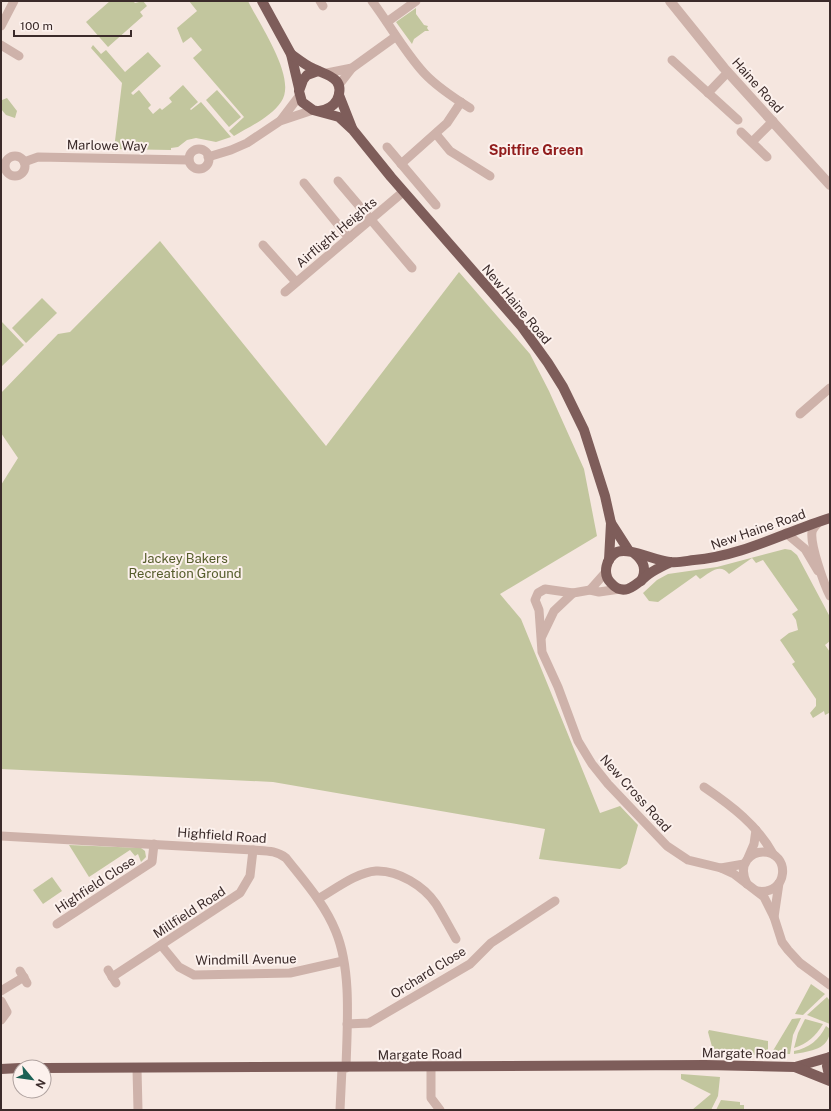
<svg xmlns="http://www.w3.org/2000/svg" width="831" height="1111" viewBox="0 0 831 1111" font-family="'Public Sans',sans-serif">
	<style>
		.green { fill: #c2c69e }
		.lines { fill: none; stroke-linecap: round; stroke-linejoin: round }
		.minor { stroke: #ceb2aa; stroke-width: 9 }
		.tertiary { stroke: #ceb2aa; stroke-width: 10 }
		.primary { stroke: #7e5d5a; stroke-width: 10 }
		.labels { text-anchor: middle; stroke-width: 4; stroke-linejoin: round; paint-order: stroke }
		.street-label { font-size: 13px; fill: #3b2b2a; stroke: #fcf1ed }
		.park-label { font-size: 13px; fill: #555c2b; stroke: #fcf1ed }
		.neighbourhood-label { font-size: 14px; font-weight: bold; fill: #911c1c; stroke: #fcf1ed }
	</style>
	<rect width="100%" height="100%" fill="#f5e6df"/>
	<!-- green -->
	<g class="green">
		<polygon points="110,1 133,1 135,3 143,1 147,6 140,12 143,16 108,47 86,22"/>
		<path d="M189,1H248C259,24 298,79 281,102C271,117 249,127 234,136L229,131L244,117L193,58L202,50L191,37L183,43L177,28L197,11Z"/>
		<polygon points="416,8 416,14 424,25 428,26 427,28 429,31 425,31 414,39 412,44 396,22"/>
		<polygon points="93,45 101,54 106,50 125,72 148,52 161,66 131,93 133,95 139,90 151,105 148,108 153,114 160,108 162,110 172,102 169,98 183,85 198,102 190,109 191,110 201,102 231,137 216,142 196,138 187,140 178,147 171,148 171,150 114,149 122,83 91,48"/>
		<polygon points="217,90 241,117 229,127 206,100"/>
		<polygon points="1,98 2,100 7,98 17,111 15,118 6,115 1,109"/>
		<polygon points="160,241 326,446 459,272 530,354 549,391 584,469 597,536 500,594 521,619 600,813 620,806 638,825 627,864 620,869 539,859 545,829 273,782 1,769 1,485 18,458 1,433 1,393 58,334 70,332"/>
		<polygon points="42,298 57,313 26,343 12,328"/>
		<polygon points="1,321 24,345 1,367"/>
		<path d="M785,549L791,550L797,555L830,617V641L825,645L830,652V714L829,713L825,715L824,711L813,718L810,713L816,706V699L792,664L795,662L780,640L789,633L798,630L796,620L792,614L798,610L763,560L756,563L752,558L729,574C720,562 709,573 700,579L696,575L658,602L649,601L643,593L657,580L668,574L717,567Z"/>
		<polygon points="69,845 141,848 145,851 146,857 141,862 138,854 135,856 130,850 89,877"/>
		<polygon points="52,877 62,891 43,904 33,890"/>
		<polygon points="811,984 825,994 803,1015 795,1014"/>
		<polygon points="827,997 830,1001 830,1024 807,1015"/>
		<polygon points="801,1018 793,1035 790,1054 771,1054 792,1019"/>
		<path d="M805,1019L823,1024C816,1036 807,1044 794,1048L798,1033Z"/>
		<path d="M826,1026L830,1029C830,1050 810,1051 794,1054V1051C809,1048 819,1040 826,1026Z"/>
		<polygon points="709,1030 768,1041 768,1055 714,1054 708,1032"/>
		<polygon points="681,1074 720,1077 718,1096 711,1110 692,1110 711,1094 681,1079"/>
		<polygon points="721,1100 740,1102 740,1105 744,1105 744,1110 716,1110"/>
	</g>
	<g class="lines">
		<!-- minor -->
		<g class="minor">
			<polyline points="320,1 323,6"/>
			<path d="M372,1C390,25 404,51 424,73C437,87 454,98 470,108"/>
			<polyline points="387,22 416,1"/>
			<polyline points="1,26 14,1"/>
			<polyline points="1,45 19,56"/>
			<polyline points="672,60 738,120"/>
			<polyline points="327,73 352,68 395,37"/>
			<polyline points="338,86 352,68"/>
			<polyline points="708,93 728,72"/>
			<polyline points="281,120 300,95"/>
			<polyline points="741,132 767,157"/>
			<polyline points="436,134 450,151 490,176"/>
			<polyline points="752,142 773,121"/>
			<polyline points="387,147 436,205"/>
			<circle cx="199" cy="159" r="10"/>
			<circle cx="15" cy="166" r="10"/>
			<polyline points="208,157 231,150 247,143 280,121 313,110"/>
			<polyline points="24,162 38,157 189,160"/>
			<polyline points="401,164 447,123 461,102"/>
			<polyline points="338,181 412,268"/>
			<polyline points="304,183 349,238"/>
			<polyline points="263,245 296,282"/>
			<polyline points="285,292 403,192"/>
			<polyline points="800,414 830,388"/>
			<path d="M819,522C816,525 813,528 812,532C810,545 824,584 830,596"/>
			<polyline points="786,533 805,549 818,571"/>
			<polyline points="620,589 599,592 590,590 573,593 545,589 538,593 535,600 539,610 542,652 558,687 578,741 592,764 608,784 667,846 688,860 721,868 734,874 764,897 774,917 782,942 788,950 800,963 830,985"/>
			<polyline points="590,590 606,572"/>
			<polyline points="542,636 554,611 573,593"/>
			<path d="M704,787C732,806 757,825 773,854"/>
			<path d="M1,836L253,850C265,851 276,850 286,858C304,881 325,904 336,932C352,971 347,1027 346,1068"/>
			<polyline points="748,858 754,844 756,830"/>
			<polyline points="721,868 744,864"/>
			<path d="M747,884C743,876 741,868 747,860C751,855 757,852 763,852C791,852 789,896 757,891"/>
			<path d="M318,899C334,890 357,872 376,871C398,870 424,886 436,904C443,915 449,927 456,939"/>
			<polyline points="774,917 779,883"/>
			<polyline points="57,924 152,862 154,844"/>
			<polyline points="161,945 179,967 194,975 290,973 343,961"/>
			<polyline points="108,970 116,983"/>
			<polyline points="20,971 27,983"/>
			<polyline points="112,977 240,893 250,876 253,850"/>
			<polyline points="1,991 24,977"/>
			<polyline points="1,1001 7,1012 1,1020"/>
			<polyline points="347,1024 369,1023 470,964 491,943 555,901"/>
			<polyline points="431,1067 431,1098 440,1110"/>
			<polyline points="137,1069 138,1110"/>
			<polyline points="340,1110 342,1068"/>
		</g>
		<!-- tertiary -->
		<polyline class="tertiary" points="670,1 724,68 830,185"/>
		<!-- primary -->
		<g class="primary">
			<polyline points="262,1 291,54 299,88"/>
			<path d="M291,54C298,59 304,64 312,68C325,75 347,77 337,100C333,107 327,110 319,111"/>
			<polyline points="318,71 307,75 303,80 299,91 302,102 313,110 339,117 353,130 391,177 522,327 548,363 563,387 584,430 605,496 611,523 609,560"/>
			<polyline points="339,95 352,128"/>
			<polyline points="611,523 629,551"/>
			<path d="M634,553C644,561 647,570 641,581"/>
			<path d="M671,562C663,566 656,569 649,574C638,582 625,599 611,583C602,574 606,558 617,552C630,547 655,561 670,562C678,563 686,561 694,560C742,556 785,532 830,518"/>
			<polyline points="830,1057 827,1066 830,1080"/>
			<polyline points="795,1067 830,1057"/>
			<polyline points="44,1068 705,1065 795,1067 830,1081"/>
			<polyline points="1,1069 20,1068"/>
		</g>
	</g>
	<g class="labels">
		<!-- street labels -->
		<g class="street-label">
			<text transform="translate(758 85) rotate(48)" y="5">Haine Road</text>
			<text transform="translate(107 145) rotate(1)" y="5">Marlowe Way</text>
			<text transform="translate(336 232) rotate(-40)" y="5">Airflight Heights</text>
			<text transform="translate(517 304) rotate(50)" y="5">New Haine Road</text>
			<text transform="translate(758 529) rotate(-19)" y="5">New Haine Road</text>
			<text transform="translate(636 793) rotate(48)" y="5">New Cross Road</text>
			<text transform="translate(222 835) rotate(4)" y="5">Highfield Road</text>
			<text transform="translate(95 884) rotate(-33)" y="5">Highfield Close</text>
			<text transform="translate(189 912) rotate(-33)" y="5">Millfield Road</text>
			<text transform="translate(246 959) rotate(-1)" y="5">Windmill Avenue</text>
			<text transform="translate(428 972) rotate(-32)" y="5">Orchard Close</text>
			<text transform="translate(744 1053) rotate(1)" y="5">Margate Road</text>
			<text transform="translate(420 1054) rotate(-1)" y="5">Margate Road</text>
		</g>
		<!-- park labels -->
		<g class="park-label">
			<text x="185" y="563">Jackey Bakers<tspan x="185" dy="15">Recreation Ground</tspan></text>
		</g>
		<!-- neighbourhood labels -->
		<g class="neighbourhood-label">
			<text x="536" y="155">Spitfire Green</text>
		</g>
	</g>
	<!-- border -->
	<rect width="831" height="1111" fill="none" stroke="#3b2b2a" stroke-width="4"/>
	<!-- north arrow -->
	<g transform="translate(32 1079) rotate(119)"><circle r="19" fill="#fcf1ed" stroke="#afa29f"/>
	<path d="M0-3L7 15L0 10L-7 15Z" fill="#1b6155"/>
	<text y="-6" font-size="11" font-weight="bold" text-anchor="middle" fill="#3b2b2a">N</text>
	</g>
	<!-- scale -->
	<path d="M14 30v6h117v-6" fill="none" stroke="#3b2b2a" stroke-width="2"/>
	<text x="20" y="30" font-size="12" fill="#3b2b2a" stroke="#fcf1ed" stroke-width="3" paint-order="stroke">100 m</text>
</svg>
